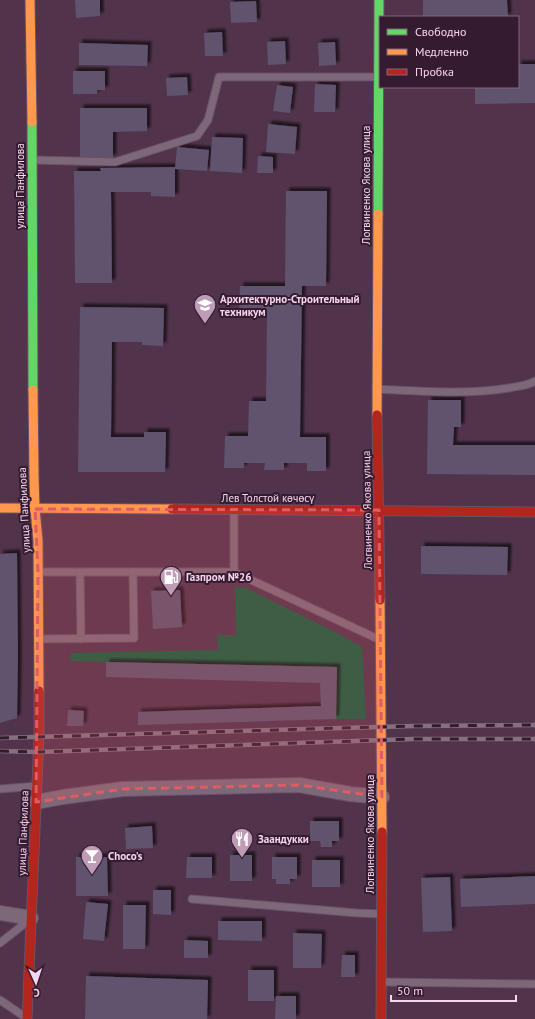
<svg xmlns="http://www.w3.org/2000/svg" width="535" height="1019" viewBox="0 0 535 1019" font-family="'PT Sans',sans-serif">
	<style>
		.green { fill: #14603e }
		.building { fill: #5f536d; filter: url(#shadow) }
		.lines { fill: none; stroke-linecap: round; stroke-linejoin: round }
		.lane-casing { stroke: #6b5065; stroke-width: 9 }
		.street-casing { stroke: #6b5065; stroke-width: 16 }
		.fast-casing { stroke: #6b5065; stroke-width: 11 }
		.slow-casing { stroke: #6b5065; stroke-width: 11 }
		.jam-casing { stroke: #6b5065; stroke-width: 11 }
		.lane { stroke: #7d6879; stroke-width: 7 }
		.street { stroke: #7d6879; stroke-width: 14 }
		.fast { stroke: #63d668; stroke-width: 9 }
		.slow { stroke: #ff974d; stroke-width: 9 }
		.jam { stroke: #b3261e; stroke-width: 9 }
		.rail-casing { stroke: #857080; stroke-width: 4.5 }
		.rail { stroke: #341b2f; stroke-width: 3; stroke-dasharray: 9; stroke-linecap: butt }
		.marked { fill: #e05c63; fill-opacity: 0.2; stroke: #e05c63; stroke-width: 3; stroke-dasharray: 8 5; stroke-linejoin: round }
		.labels { text-anchor: middle; stroke-width: 4; stroke-linejoin: round; paint-order: stroke }
		.street-label { font-size: 11px; fill: #f8d5ee; stroke: #341b2f }
		.poi-label { font-size: 11px; font-weight: bold; fill: #f8d5ee; stroke: #341b2f; text-anchor: start }
	</style>
	<defs>
		<filter id="shadow"><feDropShadow dx="3.5" dy="-3.5" stdDeviation="1" flood-color="#0009"/></filter>
	</defs>
	<rect width="100%" height="100%" fill="#51334b"/>
	<!-- green -->
	<polygon class="green" points="235,587 246,588 337,633 362,647 366,719 336,719 336,667 70,661 71,653 218,650 217,635 236,635"/>
	<!-- building -->
	<g class="building">
		<polygon points="75,0 100,0 100,16 76,18"/>
		<polygon points="423,0 507,0 508,17 423,17"/>
		<polygon points="256,1 257,22 231,23 230,2"/>
		<polygon points="222,32 223,56 205,56 204,33"/>
		<polygon points="285,41 286,64 268,65 267,42"/>
		<polygon points="335,42 336,65 319,66 318,43"/>
		<polygon points="79,43 148,45 147,66 79,65"/>
		<polygon points="518,64 535,64 535,103 475,104 475,87 518,87"/>
		<polygon points="73,71 105,71 105,90 97,90 97,94 73,94"/>
		<polygon points="187,77 188,95 167,96 166,78"/>
		<polygon points="315,84 336,85 335,112 314,112"/>
		<polygon points="277,85 293,87 290,113 273,111"/>
		<polygon points="80,108 147,108 147,131 113,132 113,158 80,158"/>
		<polygon points="268,124 297,127 295,154 266,152"/>
		<polygon points="212,137 243,138 242,173 210,171"/>
		<polygon points="177,147 209,150 207,171 175,169"/>
		<polygon points="258,156 273,157 273,173 257,173"/>
		<polygon points="175,167 175,197 151,196 151,192 111,192 112,283 75,283 74,171 101,171 100,168"/>
		<polygon points="286,191 327,191 326,286 302,286 300,437 326,437 326,471 307,471 307,463 284,463 284,470 264,470 265,463 244,463 244,468 224,468 225,436 248,436 249,401 266,401 267,315 239,315 240,286 285,286"/>
		<polygon points="80,307 164,308 163,346 142,345 142,342 112,342 111,437 144,437 144,432 166,432 165,472 78,472"/>
		<polygon points="428,400 461,400 461,427 454,427 453,445 535,445 535,475 427,474"/>
		<polygon points="421,546 508,547 507,575 421,574"/>
		<polygon points="17,553 18,658 17,718 0,723 0,554"/>
		<polygon points="180,590 182,627 153,629 151,591"/>
		<polygon points="106,662 337,667 336,719 138,725 138,712 321,706 320,683 106,677"/>
		<polygon points="68,710 84,711 83,726 67,726"/>
		<polygon points="310,821 339,821 339,841 332,841 332,847 321,847 320,841 310,841"/>
		<polygon points="152,826 153,848 126,849 125,828"/>
		<rect x="230" y="855" width="22" height="26"/>
		<polygon points="76,857 107,857 108,896 76,896"/>
		<polygon points="187,857 212,857 212,878 186,878"/>
		<polygon points="272,857 297,857 297,879 290,879 290,884 276,884 276,879 272,879"/>
		<rect x="312" y="860" width="28" height="27"/>
		<polygon points="535,876 535,904 461,907 460,879"/>
		<polygon points="450,877 452,931 423,932 421,878"/>
		<polygon points="153,890 171,890 171,915 153,914"/>
		<polygon points="86,902 108,904 104,941 83,939"/>
		<polygon points="123,905 146,905 145,949 123,949"/>
		<polygon points="218,921 262,921 262,941 218,940"/>
		<polygon points="293,933 322,934 321,968 293,968"/>
		<polygon points="184,940 208,941 208,958 184,958"/>
		<polygon points="342,955 355,955 355,977 341,977"/>
		<rect x="248" y="970" width="26" height="31"/>
		<polygon points="86,976 208,980 207,1019 85,1019"/>
		<polygon points="276,996 296,996 296,1019 275,1019"/>
	</g>
	<g class="lines">
		<!-- lane casing -->
		<g class="lane-casing">
			<g id="lane">
				<polyline points="33,160 115,162 197,136 208,120 219,77 379,77"/>
				<path d="M377,389C420,391 465,395 509,388C518,386 527,386 535,381"/>
				<polyline points="39,572 234,572 378,639"/>
				<polyline points="80,572 81,639"/>
				<polyline points="234,572 234,512"/>
				<polyline points="39,639 134,638 133,572"/>
				<polyline points="0,789 37,786"/>
				<polyline points="192,899 357,913 382,914"/>
				<polyline points="0,943 28,921"/>
				<polyline points="382,982 535,984"/>
				<polyline points="0,1000 25,1017"/>
			</g>
		</g>
		<!-- street casing -->
		<g class="street-casing">
			<g id="street">
				<polyline points="36,802 63,797 123,789 299,785 350,794 382,797"/>
				<polyline points="0,913 31,918"/>
			</g>
		</g>
		<!-- fast casing -->
		<g class="fast-casing">
			<g id="fast">
				<polyline points="32,122 33,390"/>
				<polyline points="378,214 379,0"/>
			</g>
		</g>
		<!-- slow casing -->
		<g class="slow-casing">
			<g id="slow">
				<polyline points="30,0 32,122"/>
				<polyline points="33,390 34,476 35,509 38,541 39,691"/>
				<polyline points="377,415 378,214"/>
				<polyline points="0,508 172,509"/>
				<polyline points="380,600 382,832"/>
			</g>
		</g>
		<!-- jam casing -->
		<g class="jam-casing">
			<g id="jam">
				<polyline points="377,415 380,600"/>
				<polyline points="172,509 535,512"/>
				<polyline points="27,1019 39,736 39,691"/>
				<polyline points="381,1019 382,832"/>
			</g>
		</g>
		<!-- lane -->
		<use href="#lane" class="lane"/>
		<!-- street -->
		<use href="#street" class="street"/>
		<!-- fast -->
		<use href="#fast" class="fast"/>
		<!-- slow -->
		<use href="#slow" class="slow"/>
		<!-- jam -->
		<use href="#jam" class="jam"/>
		<!-- rail casing -->
		<g class="rail-casing">
			<g id="rail">
				<polyline points="0,738 413,726 535,725"/>
				<polyline points="0,751 38,752 413,739 535,739"/>
			</g>
		</g>
		<!-- rail -->
		<use href="#rail" class="rail"/>
	</g>
	<!-- marked area -->
	<path class="marked" d="M35,509L379,510L382,797L299,785L123,789L36,802L38,572Z"/>
	<!-- icons -->
	<defs>
		<g id="university-pin" transform="scale(1.15)"><path d="M0 17L-7.5 6A9.5 9.5 0 1 1 7.5 6Z" fill="#be9cb5" stroke="#341b2f"/><path d="M0-5L7-2L0 1L-7-2ZM-4 1L0 2.5L4 1V4Q0 6-4 4Z" fill="#fff"/></g>
		<g id="fuel-pin" transform="scale(1.15)"><path d="M0 17L-7.5 6A9.5 9.5 0 1 1 7.5 6Z" fill="#be9cb5" stroke="#341b2f"/><path d="M-5.5-6h7V0h2V4h1.3V-2.5L3-4.5l.8-.8L6-3V5H2.5V1h-1V6h-7ZM-4.2-4.7v3.2H.2V-4.7Z" fill="#fff"/></g>
		<g id="restaurant-pin" transform="scale(1.15)"><path d="M0 17L-7.5 6A9.5 9.5 0 1 1 7.5 6Z" fill="#be9cb5" stroke="#341b2f"/><path d="M-5-6h1v4h1v-4h1v4h1v-4h1v5L-1.5 .5V6h-2V.5L-5-1ZM5-6V6H3V1.5H1.5Q1.5-4 5-6Z" fill="#fff"/></g>
		<g id="bar-pin" transform="scale(1.15)"><path d="M0 17L-7.5 6A9.5 9.5 0 1 1 7.5 6Z" fill="#be9cb5" stroke="#341b2f"/><path d="M-6-5H6L.8 .8V4.5H3.5V6h-7V4.5H-.8V.8Z" fill="#fff"/></g>
	</defs>
	<g fill-rule="evenodd">
		<use href="#university-pin" x="205" y="305"/>
		<use href="#fuel-pin" x="171" y="577"/>
		<use href="#restaurant-pin" x="242" y="839"/>
		<use href="#bar-pin" x="92" y="856"/>
	</g>
	<g class="labels">
		<!-- street labels -->
		<g class="street-label">
			<text transform="translate(366 185) rotate(-90)" y="4">Логвиненко Якова улица</text>
			<text transform="translate(20 186) rotate(-90)" y="4">улица Панфилова</text>
			<text x="268" y="502">Лев Толстой көчөсү</text>
			<text transform="translate(24 510) rotate(-93)" y="4">улица Панфилова</text>
			<text transform="translate(367 510) rotate(-91)" y="4">Логвиненко Якова улица</text>
			<text transform="translate(23 833) rotate(-88)" y="4">улица Панфилова</text>
			<text transform="translate(370 834) rotate(-90)" y="4">Логвиненко Якова улица</text>
		</g>
		<!-- poi labels -->
		<g class="poi-label">
			<text x="220" y="303">Архитектурно-Строительный<tspan x="220" dy="13">техникум</tspan></text>
			<text x="186" y="581">Газпром №26</text>
			<text x="258" y="843">Заандукки</text>
			<text x="108" y="860">Choco's</text>
		</g>
	</g>
	<!-- legend -->
	<rect x="379" y="16" width="140" height="72" fill="#341b2f" stroke="#82657b"/>
	<rect x="387" y="29" width="20" height="6" fill="#63d668" stroke="#82657b"/>
	<text x="415" y="36" font-size="12" fill="#f8d5ee">Свободно</text>
	<rect x="387" y="49" width="20" height="6" fill="#ff974d" stroke="#82657b"/>
	<text x="415" y="56" font-size="12" fill="#f8d5ee">Медленно</text>
	<rect x="387" y="69" width="20" height="6" fill="#b3261e" stroke="#82657b"/>
	<text x="415" y="76" font-size="12" fill="#f8d5ee">Пробка</text>
	<!-- north arrow -->
	<g transform="translate(36 983) rotate(177)" stroke="#341b2f" stroke-width="3" paint-order="stroke">
	<path d="M0-3L7 15L0 10L-7 15Z" fill="#f8d5ee"/>
	<text y="-6" font-size="11" font-weight="bold" text-anchor="middle" fill="#f8d5ee">С</text>
	</g>
	<!-- scale -->
	<path d="M391 995v6h125v-6" fill="none" stroke="#f8d5ee" stroke-width="2"/>
	<text x="397" y="995" font-size="12" fill="#f8d5ee" stroke="#341b2f" stroke-width="3" paint-order="stroke">50 m</text>
</svg>
